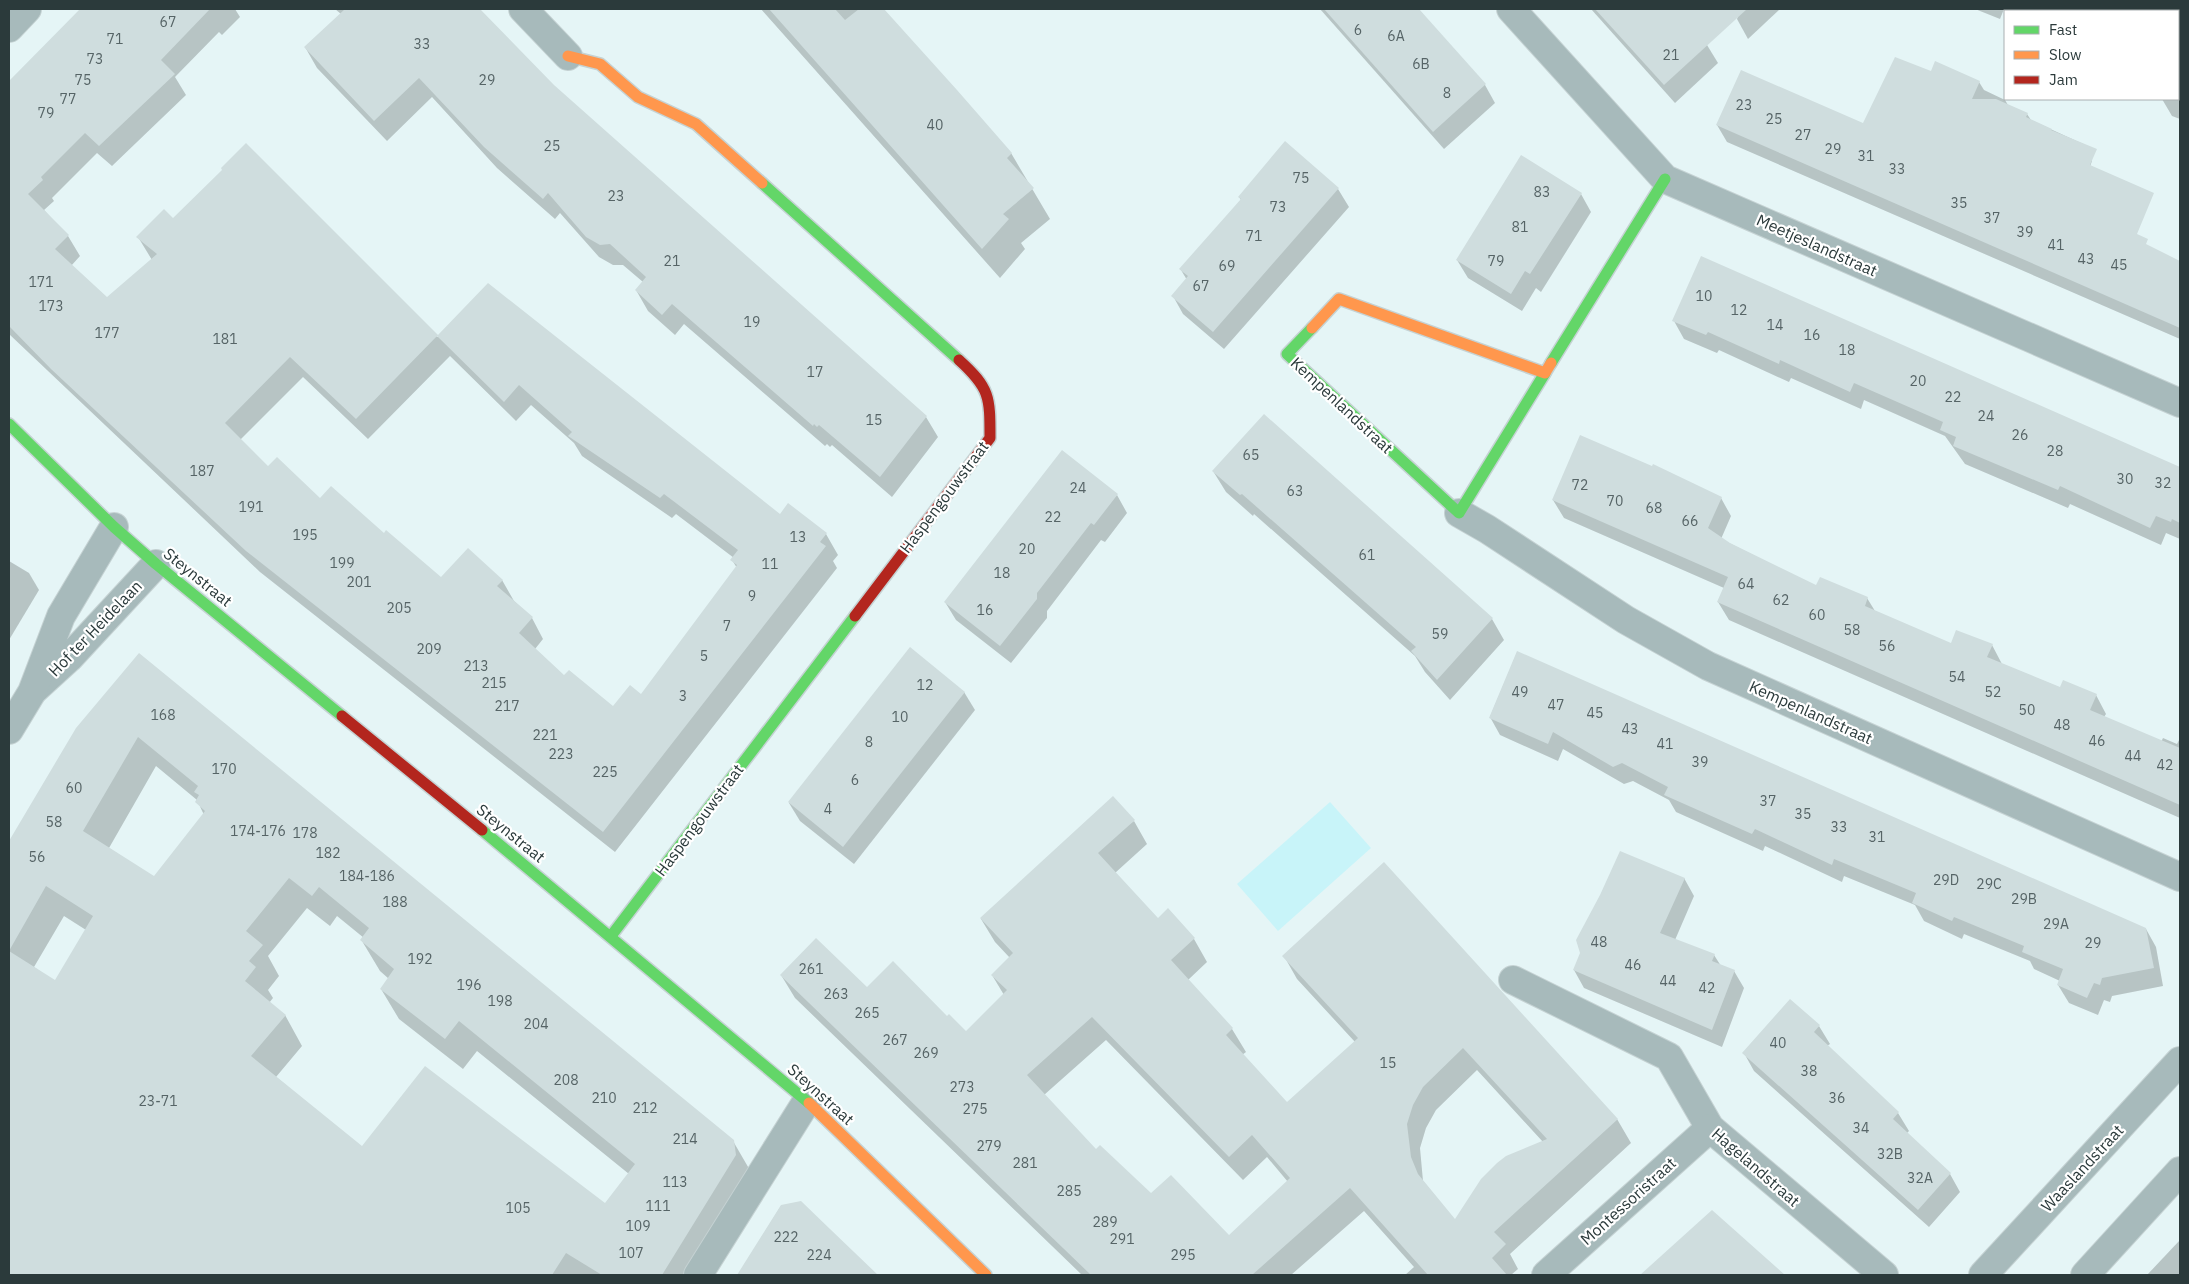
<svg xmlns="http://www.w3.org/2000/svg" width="2189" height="1284" viewBox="0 0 2189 1284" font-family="'IBM Plex Sans',sans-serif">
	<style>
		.green { fill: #c8f4f9 }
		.shadow { fill: #0003; fill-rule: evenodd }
		.building { fill: #cfddde; fill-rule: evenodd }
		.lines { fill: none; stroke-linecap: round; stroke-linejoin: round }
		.street-casing { stroke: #c5d2d3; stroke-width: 30 }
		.fast-casing { stroke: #c5d2d3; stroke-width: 14 }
		.slow-casing { stroke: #c5d2d3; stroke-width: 14 }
		.jam-casing { stroke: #c5d2d3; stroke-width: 14 }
		.street { stroke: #a7babb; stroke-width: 28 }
		.fast { stroke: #63d668; stroke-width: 11 }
		.slow { stroke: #ff974d; stroke-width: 11 }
		.jam { stroke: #b3261e; stroke-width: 11 }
		.labels { text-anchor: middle; stroke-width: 4.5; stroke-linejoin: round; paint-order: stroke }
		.number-label { font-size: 14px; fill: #566466 }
		.street-label { font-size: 16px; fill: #2b3a3b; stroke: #fff }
	</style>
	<rect width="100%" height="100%" fill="#e5f5f6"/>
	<!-- green -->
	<polygon class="green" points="1330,802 1371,848 1278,931 1237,884"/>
	<!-- shadow -->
	<g class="shadow">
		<path d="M82,9H235L240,17L222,35L219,32L175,77L186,95L112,166L97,153L52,198L54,201L44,210L68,236L80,256L71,266L107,298L152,260L138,237L173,220L438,337L488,285L780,516L789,505L826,534L838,555L833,561L837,568L615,852L260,572L9,334V82ZM450,356L516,421L531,405L574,443L582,456L672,518L676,514L734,558L732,560L737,568L641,696L613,708L565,677L535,649L543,639L532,618L514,601L502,580L441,579L384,535L320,500L268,468L240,440L303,377L368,439Z"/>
		<polygon points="335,9 479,9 553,86 926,417 938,437 892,497 832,445 830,447 827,444 825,446 684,324 675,335 648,311 636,290 643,282 623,265 613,265 599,257 560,213 555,219 497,168 432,97 387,141 317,68 305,47 341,14"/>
		<polygon points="761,9 873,9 877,13 882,9 1011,153 1050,219 1021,243 1025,249 1000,278"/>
		<polygon points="1320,9 1418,9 1485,85 1495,103 1444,149"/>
		<polygon points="1591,9 1676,9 1707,45 1718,63 1675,103"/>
		<polygon points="1741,9 1780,9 1748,39 1737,19"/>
		<polygon points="1975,9 2004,9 2000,19"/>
		<polygon points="2017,9 2180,9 2180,119 2172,116 2162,99 2178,99 2178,11 2023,11"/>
		<polygon points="1932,73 1979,82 1984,90 2005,100 2008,105 2027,114 2031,120 2083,144 2092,161 2085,180 2018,185 2180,262 2180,339 1727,142 1717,125 1864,124"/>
		<polygon points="1338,189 1349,207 1224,349 1183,314 1173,296 1187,280 1181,270 1241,200 1239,197"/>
		<polygon points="1581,194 1591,212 1541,292 1536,288 1522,311 1468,278 1457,260"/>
		<polygon points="1701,258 2180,468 2180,539 2166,533 2161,545 2070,504 2068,508 1965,464 1945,436 1864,400 1861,409 1791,378 1789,382 1719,350 1717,353 1684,339 1674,321"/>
		<polygon points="1213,471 1492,619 1504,640 1450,700 1425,672 1415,656 1254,514 1253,516 1226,492"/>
		<polygon points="1117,495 1127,513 1105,542 1101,540 1047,611 1047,618 1011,663 956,620 945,602"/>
		<polygon points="1721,498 1731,516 1721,539 1816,587 1867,598 1875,611 1951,645 1992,645 2002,664 2061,688 2096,695 2106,714 2104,717 2161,742 2163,738 2177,744 2180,738 2180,818 1729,620 1718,602 1724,588 1564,518 1553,500"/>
		<polygon points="9,561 29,573 39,590 9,640"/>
		<polygon points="1517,653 2146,929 2156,947 2163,986 2112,996 2110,1002 2104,1000 2098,1015 2069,1003 2058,985 2060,981 2034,969 2030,961 1964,934 1962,939 1924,921 1915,905 1844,876 1842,882 1765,846 1763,851 1676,812 1669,800 1633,781 1624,784 1563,749 1558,761 1500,735 1490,717"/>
		<path d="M139,654L733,1141L751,1172L698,1275H9V844L78,729ZM156,766L197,800L204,815L154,878L109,848ZM307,908L330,926L337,916L364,938L362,941L380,971L389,979L381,989L399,1019L463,1069L477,1051L629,1174L605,1204L362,1148L276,1077L302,1046L285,1015L269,1003L273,998L268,990L279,976L268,956ZM64,916L86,930L55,982L34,967Z"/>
		<polygon points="964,692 975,710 854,864 800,821 789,803"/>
		<path d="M1134,821L1147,844L1115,873L1158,919L1194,939L1207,962L1188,980L1232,1029L1246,1052L1242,1055L1287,1104L1355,1042L1297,979L1284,956L1617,1119L1631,1143L1510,1254L1518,1269L1511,1275H1405L1414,1267L1364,1211L1291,1275H1082L795,998L781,975L867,989L947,1018L966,1032L1004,995L992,975L1010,958L995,942L981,919ZM1106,1040L1243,1180L1267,1157L1288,1182L1229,1237L1151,1195L1096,1151L1044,1095ZM1477,1070L1543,1142L1455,1221L1423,1181L1420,1148L1426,1128L1436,1110Z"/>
		<polygon points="1684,878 1694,896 1675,940 1714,955 1721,966 1734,971 1744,988 1722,1047 1584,988 1574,970"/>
		<polygon points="1819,1026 1830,1044 1827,1046 1898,1113 1909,1131 1906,1134 1950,1174 1960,1192 1929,1227 1754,1071 1744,1053"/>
		<polygon points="801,1203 876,1275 738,1275 781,1206"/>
		<polygon points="1712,1211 1784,1275 1642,1275"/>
		<polygon points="2180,1240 2180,1275 2147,1275"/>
	</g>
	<!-- building -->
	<g class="building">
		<polygon points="80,9 210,9 161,60 175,74 99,146 85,133 41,177 43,180 28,194 69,235 55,249 107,297 157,254 136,237 164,209 173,218 222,170 221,168 246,143 438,335 356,419 290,357 225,423 268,466 277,457 320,498 331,486 384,533 386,530 441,577 468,548 503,580 497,586 533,617 519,633 564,675 569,670 613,706 630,685 641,694 737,565 730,560 738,550 664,494 660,498 568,436 572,432 519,385 504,402 437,336 488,283 780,514 788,503 827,533 820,542 826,546 603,832 246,551 51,369 9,326 9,81"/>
		<polygon points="345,9 480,9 554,85 927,416 880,477 819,425 817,427 814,424 813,426 672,304 662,315 635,290 646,277 610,244 600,245 586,237 548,193 543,199 484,147 419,78 374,121 304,47"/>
		<polygon points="769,9 835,9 845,20 859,9 884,9 957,90 1012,153 1007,158 1034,188 1003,214 1009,219 982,249"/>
		<polygon points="1324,9 1419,9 1486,84 1433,132"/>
		<polygon points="1595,9 1747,9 1664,85"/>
		<polygon points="1895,57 1931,71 1935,61 1980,81 1972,99 1996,99 2028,113 2026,117 2052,129 2051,130 2097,149 2090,165 2154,193 2137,234 2148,239 2146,244 2180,261 2180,328 1716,125 1741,70 1863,123"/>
		<polygon points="1285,141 1339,188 1213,332 1171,296 1188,276 1179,269 1241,199 1238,197"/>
		<polygon points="1521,155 1582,193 1530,274 1525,271 1511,294 1456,260"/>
		<polygon points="1701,256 2180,467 2180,523 2172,519 2171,522 2156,516 2150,528 2060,486 2058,490 1953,446 1956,437 1940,430 1943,422 1854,383 1850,392 1780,360 1779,364 1708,332 1706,335 1672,321"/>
		<polygon points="1264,414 1493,618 1437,680 1411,651 1416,647 1242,494 1240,495 1212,471"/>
		<polygon points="1580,435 1652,466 1653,464 1722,497 1708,528 1730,543 1816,585 1820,577 1868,597 1865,606 1951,643 1956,630 1993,644 1987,657 2060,687 2063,680 2097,694 2090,710 2180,748 2180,805 1717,602 1728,577 1552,500"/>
		<polygon points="1062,450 1118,494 1094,525 1091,523 1037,593 1037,599 1000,646 944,602"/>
		<polygon points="910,647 965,692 843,847 788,802"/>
		<polygon points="1517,651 2146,928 2154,968 2102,978 2100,985 2094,983 2087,998 2057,985 2063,969 2022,952 2024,946 1954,917 1952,921 1912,903 1916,893 1834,859 1832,865 1755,829 1752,834 1664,795 1668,787 1622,763 1613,767 1553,732 1548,744 1489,718"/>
		<path d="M139,653L734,1140L736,1155L662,1275H602L566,1253L552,1275H9V951L55,980L93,916L46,886L9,951V841L76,728ZM138,737L198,786L194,792L199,795L195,802L205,811L154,876L83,831ZM289,878L312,896L319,887L369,928L360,940L394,969L380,989L445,1039L459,1021L635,1164L605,1203L425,1066L362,1146L251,1056L286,1015L245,981L256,967L249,961L263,945L246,931Z"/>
		<path d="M1113,796L1135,820L1098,853L1158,918L1168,908L1195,938L1171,960L1233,1028L1226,1035L1287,1102L1358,1038L1282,956L1384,862L1618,1119L1494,1232L1506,1244L1492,1258L1507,1275H1428L1350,1188L1252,1275H1091L780,975L816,938L867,987L893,961L947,1016L949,1014L966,1031L1007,990L991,975L1013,953L980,918ZM1092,1017L1229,1157L1252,1135L1290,1178L1229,1235L1171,1175L1151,1193L1100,1145L1096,1149L1027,1075ZM1463,1048L1547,1139L1506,1156L1497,1163L1481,1179L1455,1219L1418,1174L1411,1157L1407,1124L1413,1105L1423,1087Z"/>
		<polygon points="1620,851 1685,878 1660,933 1715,954 1712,961 1735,970 1712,1030 1573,970 1580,953 1576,940 1600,895"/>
		<polygon points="1790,999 1820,1025 1814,1032 1899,1112 1893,1119 1951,1173 1918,1210 1742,1053"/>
		<polygon points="801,1201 830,1229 878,1275 737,1275 781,1205"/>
		<polygon points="1712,1210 1785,1275 1640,1275"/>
	</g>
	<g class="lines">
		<!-- street casing -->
		<g class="street-casing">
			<g id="street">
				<polyline points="523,9 568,56"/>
				<polyline points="1511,9 1665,179 2180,403"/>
				<polyline points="9,28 27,9"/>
				<polyline points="1459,513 1487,529 1626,620 1708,666 2180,877"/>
				<polyline points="35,689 69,658 156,564"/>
				<polyline points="9,730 32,692 61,616 114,527"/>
				<polyline points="1513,980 1669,1057 1710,1128 1884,1275"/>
				<polyline points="698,1275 807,1101"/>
				<polyline points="1546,1275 1710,1128"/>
				<polyline points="1983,1275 2180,1061"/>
				<polyline points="2085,1275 2180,1171"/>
			</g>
		</g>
		<!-- fast casing -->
		<g class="fast-casing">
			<g id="fast">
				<polyline points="762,183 959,360"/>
				<polyline points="1312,328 1287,354 1459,513 1545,373"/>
				<polyline points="1551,363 1665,179"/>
				<polyline points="9,424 114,527 156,564 342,716"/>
				<polyline points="482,830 809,1103"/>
				<polyline points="611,936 855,616"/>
			</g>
		</g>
		<!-- slow casing -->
		<g class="slow-casing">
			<g id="slow">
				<polyline points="568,56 600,64 638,97 696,124 762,183"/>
				<polyline points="1312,328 1339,299 1545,373 1551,363"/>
				<polyline points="809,1103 986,1275"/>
			</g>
		</g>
		<!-- jam casing -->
		<g class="jam-casing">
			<g id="jam">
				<path d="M855,616L990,438C990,397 990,388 959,360"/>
				<polyline points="342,716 482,830"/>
			</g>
		</g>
		<!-- street -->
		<use href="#street" class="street"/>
		<!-- fast -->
		<use href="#fast" class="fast"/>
		<!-- slow -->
		<use href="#slow" class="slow"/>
		<!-- jam -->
		<use href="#jam" class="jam"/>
	</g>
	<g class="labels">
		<!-- number labels -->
		<g class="number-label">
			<text x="168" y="27">67</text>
			<text x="1358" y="35">6</text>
			<text x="1396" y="41">6A</text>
			<text x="115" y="44">71</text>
			<text x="422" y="49">33</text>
			<text x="1671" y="60">21</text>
			<text x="95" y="64">73</text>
			<text x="1421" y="69">6B</text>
			<text x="83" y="85">75</text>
			<text x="487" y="85">29</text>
			<text x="1447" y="98">8</text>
			<text x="68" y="104">77</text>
			<text x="1744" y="110">23</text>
			<text x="46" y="118">79</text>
			<text x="1774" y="124">25</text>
			<text x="935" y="130">40</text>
			<text x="1803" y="140">27</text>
			<text x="552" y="151">25</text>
			<text x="1833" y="154">29</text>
			<text x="1866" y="161">31</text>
			<text x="1897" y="174">33</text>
			<text x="1301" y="183">75</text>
			<text x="1542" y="197">83</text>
			<text x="616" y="201">23</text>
			<text x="1959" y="208">35</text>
			<text x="1278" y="212">73</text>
			<text x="1992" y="223">37</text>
			<text x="1520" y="232">81</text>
			<text x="2025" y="237">39</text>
			<text x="1254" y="241">71</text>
			<text x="2056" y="250">41</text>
			<text x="2086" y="264">43</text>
			<text x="672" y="266">21</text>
			<text x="1496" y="266">79</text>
			<text x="2119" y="270">45</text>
			<text x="1227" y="271">69</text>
			<text x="41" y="287">171</text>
			<text x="1201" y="291">67</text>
			<text x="1704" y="301">10</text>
			<text x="51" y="311">173</text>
			<text x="1739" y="315">12</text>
			<text x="752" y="327">19</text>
			<text x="1775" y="330">14</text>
			<text x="107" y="338">177</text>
			<text x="1812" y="340">16</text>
			<text x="225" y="344">181</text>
			<text x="1847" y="355">18</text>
			<text x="815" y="377">17</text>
			<text x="1918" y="386">20</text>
			<text x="1953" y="402">22</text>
			<text x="1986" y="421">24</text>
			<text x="874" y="425">15</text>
			<text x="2020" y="440">26</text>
			<text x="2055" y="456">28</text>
			<text x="1251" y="460">65</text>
			<text x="202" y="476">187</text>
			<text x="2125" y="484">30</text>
			<text x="2163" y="488">32</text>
			<text x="1580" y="490">72</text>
			<text x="1078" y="493">24</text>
			<text x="1295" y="496">63</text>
			<text x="1615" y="506">70</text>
			<text x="251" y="512">191</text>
			<text x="1654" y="513">68</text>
			<text x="1053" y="522">22</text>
			<text x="1690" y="526">66</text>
			<text x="305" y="540">195</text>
			<text x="798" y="542">13</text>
			<text x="1027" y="554">20</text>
			<text x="1367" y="560">61</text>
			<text x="342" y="568">199</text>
			<text x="770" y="569">11</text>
			<text x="1002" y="578">18</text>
			<text x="359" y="587">201</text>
			<text x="1746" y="589">64</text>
			<text x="752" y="601">9</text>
			<text x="1781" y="605">62</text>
			<text x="399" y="613">205</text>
			<text x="985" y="615">16</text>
			<text x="1817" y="620">60</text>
			<text x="727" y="631">7</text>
			<text x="1852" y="635">58</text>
			<text x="1440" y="639">59</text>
			<text x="1887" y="651">56</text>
			<text x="429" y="654">209</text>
			<text x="704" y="661">5</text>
			<text x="476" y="671">213</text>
			<text x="1957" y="682">54</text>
			<text x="494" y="688">215</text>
			<text x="925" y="690">12</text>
			<text x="1520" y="697">49</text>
			<text x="1993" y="697">52</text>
			<text x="683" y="701">3</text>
			<text x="1556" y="710">47</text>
			<text x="507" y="711">217</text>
			<text x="2027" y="715">50</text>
			<text x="1595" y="718">45</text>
			<text x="163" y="720">168</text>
			<text x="900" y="722">10</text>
			<text x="2062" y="730">48</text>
			<text x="1630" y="734">43</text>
			<text x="545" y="740">221</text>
			<text x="2097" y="746">46</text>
			<text x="869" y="747">8</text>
			<text x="1665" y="749">41</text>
			<text x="561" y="759">223</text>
			<text x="2133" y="761">44</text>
			<text x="1700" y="767">39</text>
			<text x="2165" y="770">42</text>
			<text x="224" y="774">170</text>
			<text x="605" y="777">225</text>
			<text x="855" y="785">6</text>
			<text x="74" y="793">60</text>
			<text x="1768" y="806">37</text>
			<text x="828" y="814">4</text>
			<text x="1803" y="819">35</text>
			<text x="54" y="827">58</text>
			<text x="1839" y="832">33</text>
			<text x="258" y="836">174-176</text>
			<text x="305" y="838">178</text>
			<text x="1877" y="842">31</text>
			<text x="328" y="858">182</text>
			<text x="37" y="862">56</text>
			<text x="367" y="881">184-186</text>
			<text x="1946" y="885">29D</text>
			<text x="1989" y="889">29C</text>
			<text x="2024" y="904">29B</text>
			<text x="395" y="907">188</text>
			<text x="2056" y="929">29A</text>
			<text x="1599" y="947">48</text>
			<text x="2093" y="948">29</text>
			<text x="420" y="964">192</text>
			<text x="1633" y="970">46</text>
			<text x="811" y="974">261</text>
			<text x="1668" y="986">44</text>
			<text x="469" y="990">196</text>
			<text x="1707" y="993">42</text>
			<text x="836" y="999">263</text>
			<text x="500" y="1006">198</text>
			<text x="867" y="1018">265</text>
			<text x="536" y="1029">204</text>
			<text x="895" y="1045">267</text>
			<text x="1778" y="1048">40</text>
			<text x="926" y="1058">269</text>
			<text x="1388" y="1068">15</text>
			<text x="1809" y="1076">38</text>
			<text x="566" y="1085">208</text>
			<text x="962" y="1092">273</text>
			<text x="604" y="1103">210</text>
			<text x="1837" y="1103">36</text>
			<text x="158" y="1106">23-71</text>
			<text x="645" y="1113">212</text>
			<text x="975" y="1114">275</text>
			<text x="1861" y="1133">34</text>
			<text x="685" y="1144">214</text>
			<text x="989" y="1151">279</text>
			<text x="1890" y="1159">32B</text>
			<text x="1025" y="1168">281</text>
			<text x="1920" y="1183">32A</text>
			<text x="675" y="1187">113</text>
			<text x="1069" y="1196">285</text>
			<text x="658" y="1211">111</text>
			<text x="518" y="1213">105</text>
			<text x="1105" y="1227">289</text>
			<text x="638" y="1231">109</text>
			<text x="786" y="1242">222</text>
			<text x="1122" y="1244">291</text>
			<text x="631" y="1258">107</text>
			<text x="819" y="1260">224</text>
			<text x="1183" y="1260">295</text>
		</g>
		<!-- street labels -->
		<g class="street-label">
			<text transform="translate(1817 245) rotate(24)" y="6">Meetjeslandstraat</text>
			<text transform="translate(1342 405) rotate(43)" y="6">Kempenlandstraat</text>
			<text transform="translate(944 497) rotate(-53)" y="6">Haspengouwstraat</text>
			<text transform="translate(198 577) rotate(39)" y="6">Steynstraat</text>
			<text transform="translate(95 628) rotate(-46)" y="6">Hof ter Heidelaan</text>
			<text transform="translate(1811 712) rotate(24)" y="6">Kempenlandstraat</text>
			<text transform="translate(699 820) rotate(-53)" y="6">Haspengouwstraat</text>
			<text transform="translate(511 833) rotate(39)" y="6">Steynstraat</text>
			<text transform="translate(821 1094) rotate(42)" y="6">Steynstraat</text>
			<text transform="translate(1756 1167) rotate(41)" y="6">Hagelandstraat</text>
			<text transform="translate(2082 1168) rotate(-47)" y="6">Waaslandstraat</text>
			<text transform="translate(1628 1201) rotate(-42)" y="6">Montessoristraat</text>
		</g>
	</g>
	<!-- border -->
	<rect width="2189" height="1284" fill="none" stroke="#2b3a3b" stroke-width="20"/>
	<!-- legend -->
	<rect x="2004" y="10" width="175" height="90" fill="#ffffff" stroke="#aab0b1"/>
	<rect x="2014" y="26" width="25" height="8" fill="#63d668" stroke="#aab0b1"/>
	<text x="2049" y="35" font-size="15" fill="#2b3a3b">Fast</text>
	<rect x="2014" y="51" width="25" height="8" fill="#ff974d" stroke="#aab0b1"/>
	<text x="2049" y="60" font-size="15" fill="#2b3a3b">Slow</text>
	<rect x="2014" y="76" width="25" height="8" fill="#b3261e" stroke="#aab0b1"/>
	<text x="2049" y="85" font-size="15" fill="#2b3a3b">Jam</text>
</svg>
